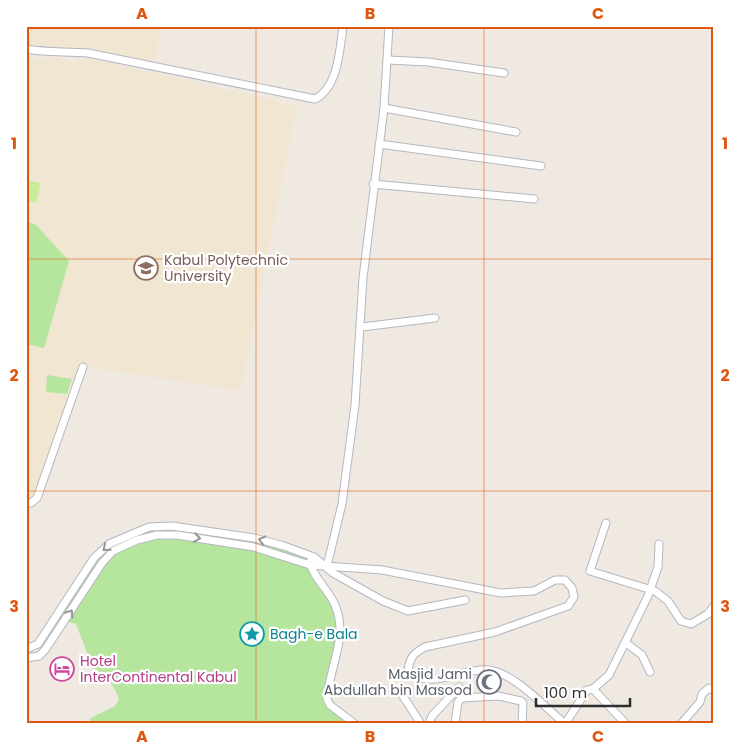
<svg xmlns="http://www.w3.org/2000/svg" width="739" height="750" viewBox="0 0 739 750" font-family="Poppins,sans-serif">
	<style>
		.education { fill: #f0e6d1 }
		.green { fill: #b6e59e }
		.pitch { fill: #c9ec9a }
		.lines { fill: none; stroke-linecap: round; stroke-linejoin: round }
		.minor-casing { stroke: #b4b7c1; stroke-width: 9 }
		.minor { stroke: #fff; stroke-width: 7 }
		.oneway { stroke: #969696 }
		.grid { fill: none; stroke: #df570e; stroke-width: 1; stroke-opacity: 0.55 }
		.labels { text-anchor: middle; stroke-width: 4.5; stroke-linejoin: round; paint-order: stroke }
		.education-label { font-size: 14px; fill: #785e54; stroke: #fff; text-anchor: start }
		.culture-label { font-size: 14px; fill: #0d838f; stroke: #fff; text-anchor: start }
		.hotel-label { font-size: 14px; fill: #b23c85; stroke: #fff; text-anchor: start }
		.worship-label { font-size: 14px; fill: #5b616d; stroke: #fff; text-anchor: end }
		.neatline { fill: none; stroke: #df570e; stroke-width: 2 }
		.grid-label { font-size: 16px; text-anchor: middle; font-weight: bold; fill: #df570e }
	</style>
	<rect width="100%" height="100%" fill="#efe9e1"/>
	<!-- education -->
	<g class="education">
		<polygon points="26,26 160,26 156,60 153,60 152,65 88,53 26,49"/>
		<polygon points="26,56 46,61 47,56 50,56 75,62 76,56 97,60 297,106 241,391 81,366 34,498 26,501"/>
	</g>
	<!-- green -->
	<g class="green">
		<polygon points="26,222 35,224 69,261 44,348 26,344"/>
		<polygon points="47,375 72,379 67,394 46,392"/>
		<path d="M149,527L254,538L308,554C312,574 328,586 335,605C345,633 332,670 327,699L355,724H92L89,719L115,706L119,699C114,686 106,673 93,668L76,624L55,618L94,558L109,544Z"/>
	</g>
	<!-- pitch -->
	<polygon class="pitch" points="26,180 41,183 36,203 26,200"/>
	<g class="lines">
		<!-- minor casing -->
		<g class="minor-casing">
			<g id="minor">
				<path d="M26,49C47,53 67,51 88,53L315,99C338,88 340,49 343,26"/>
				<polyline points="388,60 428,62 504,73"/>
				<polyline points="384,108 516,132"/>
				<polyline points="379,144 541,166"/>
				<polyline points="373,184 534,199"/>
				<polyline points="362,327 435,318"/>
				<polyline points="26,503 31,503 37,498 83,367"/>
				<polyline points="606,523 590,571 655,591 668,601 681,621 691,624 708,614 713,607"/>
				<path d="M310,562C313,578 329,590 335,605C349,636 329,668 327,699L330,705L355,724"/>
				<polyline points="327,566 342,504 355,405 363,278 384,108 389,26"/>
				<polyline points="626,643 642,655 650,672"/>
				<polyline points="26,649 38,644 94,558 109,544 149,527 172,526 254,538 284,546 314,557 333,573 383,601 408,611 465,600"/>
				<path d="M26,658L39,656L45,650L102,563L113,551L137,540L157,535H177L254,547L310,565L382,570L501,593L534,591L555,580H565L572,588L574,597L568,606L495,632L425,647C414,653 410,657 408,670C424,692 466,667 489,670C514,673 546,708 565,724"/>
				<polyline points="593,689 609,675 648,596 658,567 659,544"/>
				<polyline points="401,693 421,724"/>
				<polyline points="429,724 432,716 459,687"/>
				<polyline points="455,724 458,702 462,698 499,696 521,701 523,703 522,724"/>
				<polyline points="565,724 587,690 593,689 626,724"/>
				<polyline points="681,724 700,702 702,694 709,688 713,690"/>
			</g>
		</g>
		<!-- minor -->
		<use href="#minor" class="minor"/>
	</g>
	<!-- one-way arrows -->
	<defs><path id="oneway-chevron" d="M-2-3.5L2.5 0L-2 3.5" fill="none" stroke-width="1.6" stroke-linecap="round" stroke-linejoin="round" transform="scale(1.25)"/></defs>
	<g class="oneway">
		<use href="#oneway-chevron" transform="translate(197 538) rotate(9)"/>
		<use href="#oneway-chevron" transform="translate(262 540) rotate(-166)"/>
		<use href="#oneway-chevron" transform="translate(106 548) rotate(141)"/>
		<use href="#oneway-chevron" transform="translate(70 613) rotate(-57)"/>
	</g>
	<!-- grid -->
	<path class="grid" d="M256,26V724M484,26V724M26,259H713M26,491H713"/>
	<!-- icons -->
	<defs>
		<g id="university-ring" transform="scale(1.25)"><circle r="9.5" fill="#fff" stroke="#8d6e63" stroke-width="1.5"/><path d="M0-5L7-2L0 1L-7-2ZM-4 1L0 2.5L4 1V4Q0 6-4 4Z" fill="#8d6e63"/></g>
		<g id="sight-ring" transform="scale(1.25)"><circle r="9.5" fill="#fff" stroke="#0f9aa8" stroke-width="1.5"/><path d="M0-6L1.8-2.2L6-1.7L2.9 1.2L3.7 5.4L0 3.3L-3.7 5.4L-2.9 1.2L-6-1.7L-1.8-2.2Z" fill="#0f9aa8"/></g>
		<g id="hotel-ring" transform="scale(1.25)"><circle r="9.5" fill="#fff" stroke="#d1479c" stroke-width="1.5"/><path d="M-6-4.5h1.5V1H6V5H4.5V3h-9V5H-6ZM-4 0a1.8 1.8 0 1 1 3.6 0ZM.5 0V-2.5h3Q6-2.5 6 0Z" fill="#d1479c"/></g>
		<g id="mosque-ring" transform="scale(1.25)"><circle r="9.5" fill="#fff" stroke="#6b7280" stroke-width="1.5"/><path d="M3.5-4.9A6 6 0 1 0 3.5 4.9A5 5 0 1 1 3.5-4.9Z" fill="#6b7280"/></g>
	</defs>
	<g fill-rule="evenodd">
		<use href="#university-ring" x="146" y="268"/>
		<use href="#sight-ring" x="252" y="634"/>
		<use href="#hotel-ring" x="62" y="669"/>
		<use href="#mosque-ring" x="489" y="682"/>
	</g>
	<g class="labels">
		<!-- education labels -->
		<g class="education-label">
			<text x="164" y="265">Kabul Polytechnic<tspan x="164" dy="16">University</tspan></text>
		</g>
		<!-- culture labels -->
		<g class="culture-label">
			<text x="270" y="639">Bagh-e Bala</text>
		</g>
		<!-- hotel labels -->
		<g class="hotel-label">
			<text x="80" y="666">Hotel<tspan x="80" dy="16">InterContinental Kabul</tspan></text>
		</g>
		<!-- worship labels -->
		<g class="worship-label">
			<text x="472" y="679">Masjid Jami<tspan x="472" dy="16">Abdullah bin Masood</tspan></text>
		</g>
	</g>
	<!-- border -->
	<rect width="739" height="750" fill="none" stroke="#ffffff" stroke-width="55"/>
	<!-- scale -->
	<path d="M536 698v8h94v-8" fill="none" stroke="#2e2e2e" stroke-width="2.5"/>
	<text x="544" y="698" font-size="15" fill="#2e2e2e" stroke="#ffffff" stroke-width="4" paint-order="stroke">100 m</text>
	<rect x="28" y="28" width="684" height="694" class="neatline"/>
	<g class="grid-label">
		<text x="142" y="19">A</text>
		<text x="370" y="19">B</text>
		<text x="598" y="19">C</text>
		<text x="14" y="149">1</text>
		<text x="725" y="149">1</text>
		<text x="14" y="381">2</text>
		<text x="725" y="381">2</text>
		<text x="14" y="612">3</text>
		<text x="725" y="612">3</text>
		<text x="142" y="742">A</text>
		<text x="370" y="742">B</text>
		<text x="598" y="742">C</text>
	</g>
</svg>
